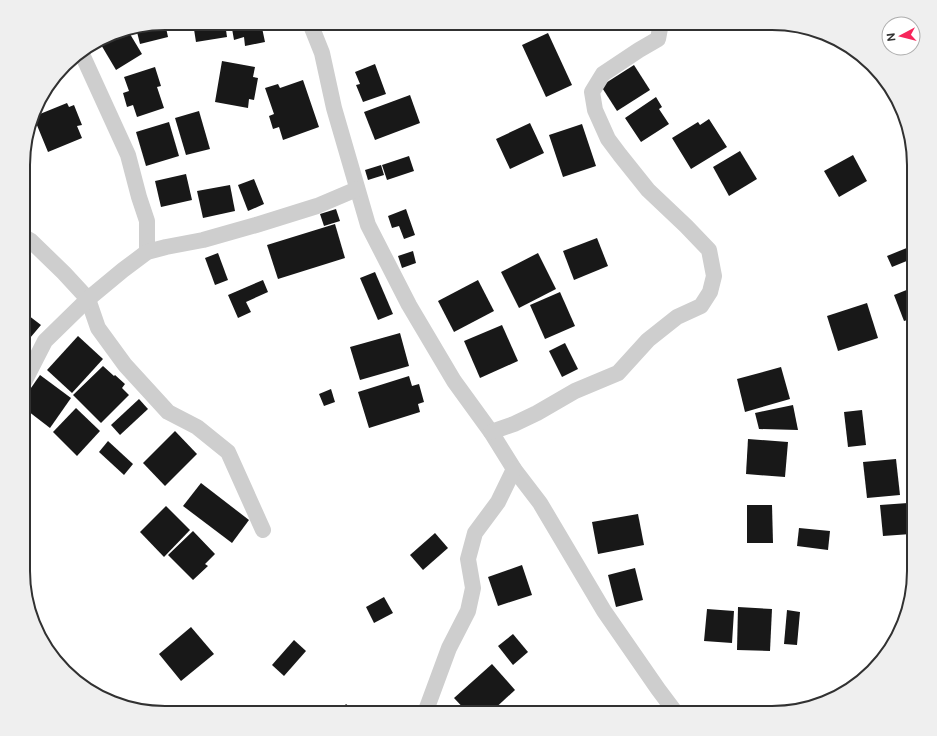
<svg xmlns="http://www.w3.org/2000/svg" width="937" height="736" viewBox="0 0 937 736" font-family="'Public Sans',sans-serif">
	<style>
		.building { fill: #181818 }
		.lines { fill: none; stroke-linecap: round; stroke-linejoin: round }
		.street { stroke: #cecece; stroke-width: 16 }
		.rim { fill: none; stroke: #313131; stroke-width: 2 }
	</style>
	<rect width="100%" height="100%" fill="#fff"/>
	<!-- building -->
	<g class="building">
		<polygon points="165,23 168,37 140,44 136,28"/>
		<polygon points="193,23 225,23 227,37 196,42"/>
		<polygon points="231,23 261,23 265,42 245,46 244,37 234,40"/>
		<polygon points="127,29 142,54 116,70 100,43 120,30"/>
		<polygon points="548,33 572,85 546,97 522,45"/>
		<polygon points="222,61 255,67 253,77 258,78 254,100 249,99 248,108 215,102"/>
		<polygon points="375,64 386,94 363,102 356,85 360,84 355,72"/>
		<polygon points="634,65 650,90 617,111 601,86"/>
		<polygon points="155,67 161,86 157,87 164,108 137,117 133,105 127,107 123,93 129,91 124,77"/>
		<polygon points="303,80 319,127 283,140 279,127 273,129 269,116 274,114 265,88 278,84 280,88"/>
		<polygon points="410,95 420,123 375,140 364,112"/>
		<polygon points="656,97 662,107 659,109 669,124 641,142 625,118"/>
		<polygon points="67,103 69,107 74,105 82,125 77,126 82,138 48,152 34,118 35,116"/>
		<polygon points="199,111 210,149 186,155 175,118"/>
		<polygon points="709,119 727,147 691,169 672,138 698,122 700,125"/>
		<polygon points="169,122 179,156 146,166 136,132"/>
		<polygon points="530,123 544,153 510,169 496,139"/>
		<polygon points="582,124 596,166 563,177 549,135"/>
		<polygon points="740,151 757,179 729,196 713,167"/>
		<polygon points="853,155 867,181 839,197 824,171"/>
		<polygon points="409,156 414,171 387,180 382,165"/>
		<polygon points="381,165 384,175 368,180 365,170"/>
		<polygon points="186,174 192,200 161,207 155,181"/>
		<polygon points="254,179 264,204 248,211 238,185"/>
		<polygon points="230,185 235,211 203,218 197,191"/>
		<polygon points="336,209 340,221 324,226 320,214"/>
		<polygon points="406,209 415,235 404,239 399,226 392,228 388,216"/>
		<polygon points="335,224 345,258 278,279 267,245"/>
		<polygon points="597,238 608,266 574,280 563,251"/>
		<polygon points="914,245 914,258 892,267 887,256"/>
		<polygon points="413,251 416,263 402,268 398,256"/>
		<polygon points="218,253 228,280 215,285 205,258"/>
		<polygon points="538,253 556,289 519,308 501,272"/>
		<polygon points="375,272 393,314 378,320 360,278"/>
		<polygon points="263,280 268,292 246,302 251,312 238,318 228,295"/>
		<polygon points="478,280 494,311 454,332 438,301"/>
		<polygon points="914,287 914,318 904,321 894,295"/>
		<polygon points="560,292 575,326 545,339 530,305"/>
		<polygon points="867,303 878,338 838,351 827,316"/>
		<polygon points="24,312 41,325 30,338 27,335 24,339"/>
		<polygon points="502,325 518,361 480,378 464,341"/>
		<polygon points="400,333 409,366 360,380 350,347"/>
		<polygon points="78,336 103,359 72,393 47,370"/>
		<polygon points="565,343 578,369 562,377 549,351"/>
		<polygon points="103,366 114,376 115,375 125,384 122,388 129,395 101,423 73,395"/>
		<polygon points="781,367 790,399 745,412 737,379"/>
		<polygon points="40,375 71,398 50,428 24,408 24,398"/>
		<polygon points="409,376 412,386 419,384 424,402 418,404 420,412 369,428 358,392"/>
		<polygon points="331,389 335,402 324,406 319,394"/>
		<polygon points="139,399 148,409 120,435 111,425"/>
		<polygon points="793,405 798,430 759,429 755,413"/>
		<polygon points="76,408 100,431 77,456 53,432"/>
		<polygon points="862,410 866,445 848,447 844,412"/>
		<polygon points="175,431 197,454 165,486 143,463"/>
		<polygon points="748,439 788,442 785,477 746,474"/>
		<polygon points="108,441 133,464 124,475 99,452"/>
		<polygon points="896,459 900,495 867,498 863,462"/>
		<polygon points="201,483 249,520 232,543 183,506"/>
		<polygon points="908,503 911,534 883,536 880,505"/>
		<polygon points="747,505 772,505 773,543 747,543"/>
		<polygon points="166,506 190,530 164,557 140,532"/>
		<polygon points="638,514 644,545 598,554 592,522"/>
		<polygon points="799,528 830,531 828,550 797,546"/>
		<polygon points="193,531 215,554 205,564 208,566 193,580 168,555"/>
		<polygon points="435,533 448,548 423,570 410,555"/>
		<polygon points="522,565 532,595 498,606 488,577"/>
		<polygon points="635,568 643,600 616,607 608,575"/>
		<polygon points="384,597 393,613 374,623 366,607"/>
		<polygon points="738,607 772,609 770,651 737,650"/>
		<polygon points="707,609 734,611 732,643 704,641"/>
		<polygon points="787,610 800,612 797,645 784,644"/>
		<polygon points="191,627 214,654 181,681 159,654"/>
		<polygon points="513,634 528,652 513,665 498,646"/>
		<polygon points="294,640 306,651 284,676 272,665"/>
		<polygon points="492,664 515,690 490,713 468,713 454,698"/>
		<polygon points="346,704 357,713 338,713"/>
	</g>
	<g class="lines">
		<!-- street -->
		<g class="street">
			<polyline points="310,23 322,53 334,108 368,225 409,305 454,381 491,432 514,469 540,503 604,611 658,689 676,713"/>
			<polyline points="81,52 128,155 139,197 147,221 147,252"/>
			<polyline points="24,237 31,241 64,273 88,299 98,328 125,365 168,412 197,427 228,452 263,530"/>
			<polyline points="24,382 45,341 88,299 123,270 147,252 166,247 203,240 256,225 317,206 357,189"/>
			<polyline points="491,432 514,424 537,413 575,391 618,373 648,340 677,317 701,306 710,292 714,276 709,250 686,226 648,190 620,155 608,139 595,110 592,92 603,74 639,50 658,39 661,23"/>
			<polyline points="425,713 449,648 468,611 473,588 468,559 475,533 498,502 514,469"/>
		</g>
	</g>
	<!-- crop -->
	<path d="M0 0H937V736H0ZM165 30H772A135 135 0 0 1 907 165V571A135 135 0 0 1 772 706H165A135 135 0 0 1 30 571V165A135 135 0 0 1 165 30Z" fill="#efefef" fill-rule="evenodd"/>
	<path class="rim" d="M165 30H772A135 135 0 0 1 907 165V571A135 135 0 0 1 772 706H165A135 135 0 0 1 30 571V165A135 135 0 0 1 165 30Z"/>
	<!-- north arrow -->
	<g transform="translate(901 36) rotate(263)"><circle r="19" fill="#ffffff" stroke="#adadad"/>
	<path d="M0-3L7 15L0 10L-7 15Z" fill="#f6265b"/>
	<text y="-6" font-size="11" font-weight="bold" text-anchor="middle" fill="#313131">N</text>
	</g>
</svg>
